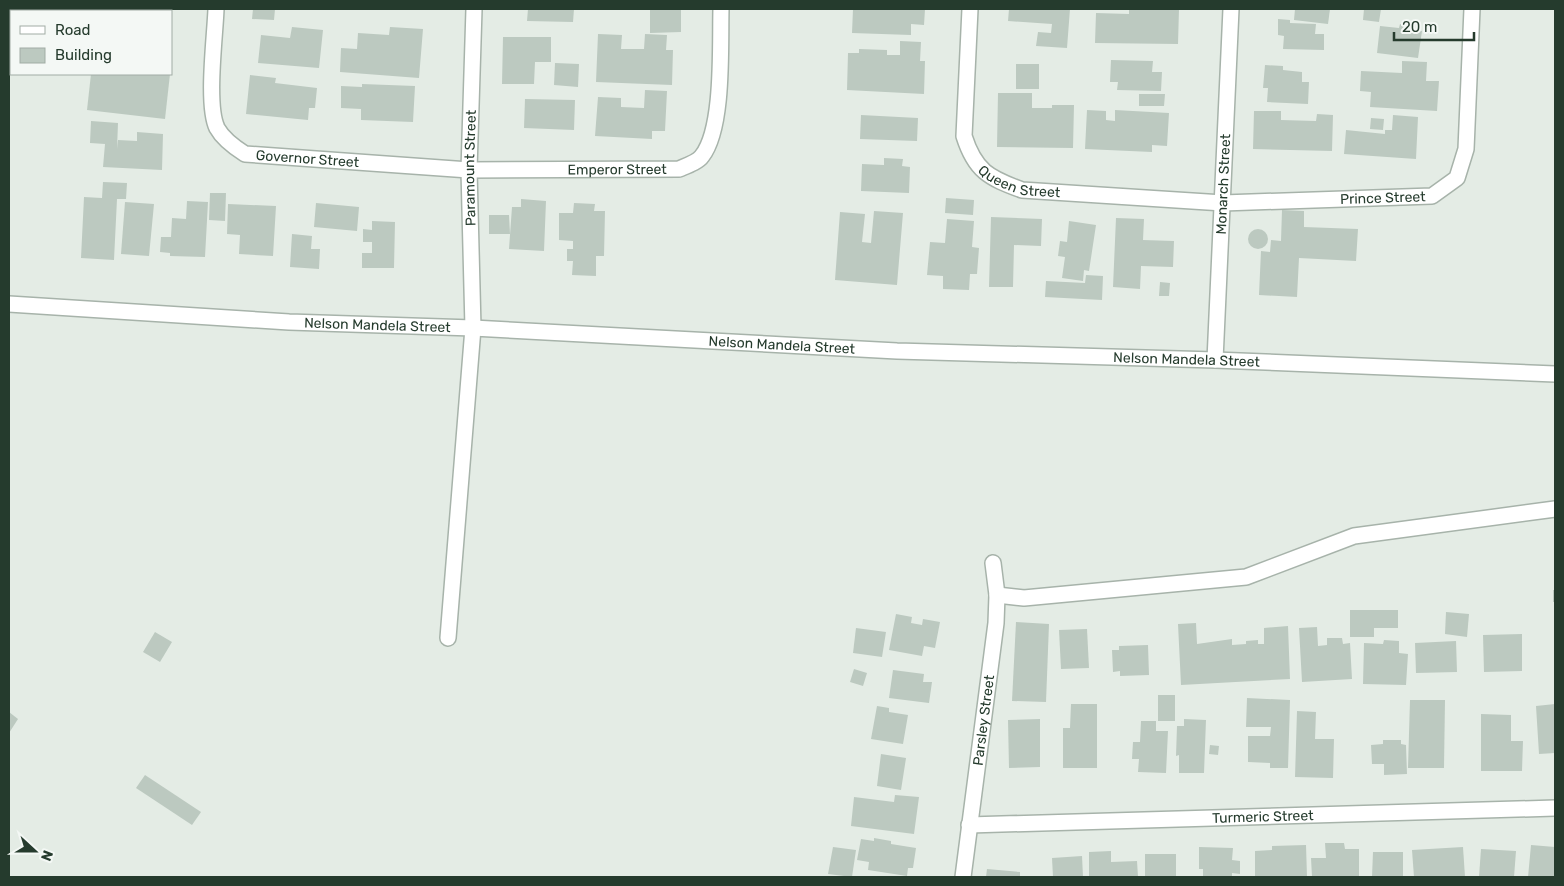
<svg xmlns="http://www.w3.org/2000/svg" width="1564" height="886" viewBox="0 0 1564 886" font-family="Rubik,sans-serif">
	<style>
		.building { fill: #bcc9c0 }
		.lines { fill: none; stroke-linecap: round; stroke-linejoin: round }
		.minor-casing { stroke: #a7b3aa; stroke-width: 18 }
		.minor { stroke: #fff; stroke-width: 15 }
		.labels { text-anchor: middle; stroke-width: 5; stroke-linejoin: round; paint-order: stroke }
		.street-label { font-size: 14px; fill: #253b2d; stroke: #f4f8f5 }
	</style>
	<rect width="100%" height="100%" fill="#e4ece5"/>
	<!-- building -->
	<g class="building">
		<rect x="88" y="9" width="26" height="2"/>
		<polygon points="253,9 275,9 274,20 252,19"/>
		<polygon points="528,9 574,9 573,22 527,21"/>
		<polygon points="650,9 681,9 681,32 650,33"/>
		<polygon points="853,9 925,9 924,25 911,24 911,35 852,33"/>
		<polygon points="1009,9 1070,9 1067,48 1036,46 1038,32 1051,33 1052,24 1008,21"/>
		<polygon points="1129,9 1179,9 1178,44 1095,43 1096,13 1129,14"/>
		<polygon points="1295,9 1330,9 1328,24 1294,20"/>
		<polygon points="1364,9 1381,9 1379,22 1363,20"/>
		<polygon points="1278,19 1290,20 1290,23 1316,24 1315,34 1324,34 1324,50 1283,49 1284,36 1278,35"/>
		<polygon points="1400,24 1415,26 1415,30 1422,31 1418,58 1377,53 1380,26 1399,28"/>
		<polygon points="292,27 323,30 319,68 258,63 261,35 290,38"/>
		<polygon points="390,27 423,29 419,78 340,72 341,48 357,49 358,33 389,35"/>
		<polygon points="598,34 622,35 621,49 644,49 645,34 667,35 666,50 673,50 672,85 596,82"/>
		<polygon points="503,37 551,37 551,62 535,62 534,84 502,84"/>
		<polygon points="900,41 921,42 920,61 925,61 924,94 847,90 848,53 859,53 859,49 887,50 887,55 900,55"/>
		<polygon points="1111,60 1153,61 1152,72 1162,72 1161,91 1117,90 1118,82 1110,82"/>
		<polygon points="1402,61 1427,62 1426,81 1439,81 1437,111 1370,107 1371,92 1360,91 1361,71 1402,73"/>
		<polygon points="555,63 579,64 578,87 554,85"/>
		<rect x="1016" y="64" width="23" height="25"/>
		<polygon points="1265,65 1283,66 1283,70 1302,72 1302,82 1309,82 1308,104 1267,102 1268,88 1263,88"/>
		<polygon points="91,74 170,74 165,119 87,110"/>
		<polygon points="250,75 276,78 275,83 317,88 315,108 309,108 308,120 246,114"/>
		<polygon points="362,84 415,86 413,122 361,120 361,109 341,108 341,86 362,87"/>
		<polygon points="645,90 667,91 665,131 652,131 652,139 595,136 598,97 621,98 621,107 644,108"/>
		<polygon points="998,93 1032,93 1032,108 1052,108 1052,105 1074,105 1073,148 997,147"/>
		<polygon points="1139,94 1165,94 1164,106 1139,106"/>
		<polygon points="525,99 575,100 574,130 524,128"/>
		<polygon points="1087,110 1106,111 1106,120 1115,121 1115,110 1169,113 1167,146 1152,145 1152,152 1085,149"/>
		<polygon points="1254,111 1281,111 1281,120 1316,121 1317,114 1333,115 1332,151 1253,149"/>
		<polygon points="861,115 918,118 917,141 860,139"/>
		<polygon points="1393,115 1418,117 1416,159 1344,154 1346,130 1385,134 1385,130 1392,130"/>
		<polygon points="1371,118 1384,119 1383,130 1370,129"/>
		<polygon points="91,121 118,123 117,149 118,140 137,141 137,132 163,134 162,170 103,167 105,144 90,143"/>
		<polygon points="884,158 903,159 902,166 910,167 909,193 861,191 862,164 884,165"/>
		<polygon points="103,182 127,183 126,199 117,199 114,260 81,258 84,197 102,198"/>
		<polygon points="210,193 226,193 225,221 209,220"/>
		<polygon points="946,198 974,200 973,215 945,213"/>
		<polygon points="521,199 546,201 544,251 509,249 512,207 521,207"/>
		<polygon points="187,201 208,202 205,257 170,256 170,253 160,252 161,237 171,237 172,218 186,219"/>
		<polygon points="125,202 154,204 149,256 121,254"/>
		<polygon points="316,203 359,207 357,231 314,227"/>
		<polygon points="574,203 595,204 594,211 605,211 604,256 596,256 596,276 572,275 573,261 567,261 567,249 573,249 573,241 559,240 559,213 573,213"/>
		<polygon points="228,204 276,206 273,256 239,254 240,235 227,234"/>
		<polygon points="1282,210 1304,211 1304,227 1358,229 1356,261 1299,258 1297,297 1259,295 1261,251 1270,252 1271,240 1281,241"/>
		<polygon points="874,211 903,213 897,285 835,280 840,212 865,214 862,242 871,243"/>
		<polygon points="489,215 509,215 510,234 489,234"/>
		<polygon points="991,217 1042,219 1041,246 1014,245 1013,287 989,287"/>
		<polygon points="1116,218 1144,219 1143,240 1174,241 1173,267 1141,266 1140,289 1113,287"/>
		<polygon points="947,219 974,221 972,247 979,248 977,274 970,274 969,290 943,289 943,276 927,275 930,242 945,243"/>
		<polygon points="372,221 395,222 394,268 362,268 362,253 372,253 372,242 363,242 363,229 372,230"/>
		<polygon points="1069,221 1096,225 1089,271 1084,270 1083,281 1062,278 1065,257 1058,256 1060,241 1067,242"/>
		<circle cx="1258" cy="239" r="10"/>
		<polygon points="292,234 312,236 311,249 320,249 319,269 290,267"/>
		<polygon points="1086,275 1103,276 1102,300 1045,297 1046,281 1085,283"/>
		<polygon points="1160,282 1170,283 1169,296 1159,296"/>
		<rect x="1553" y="590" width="2" height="12"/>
		<polygon points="1350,610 1398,610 1398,628 1374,628 1374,637 1350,637"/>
		<polygon points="1446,612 1469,614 1467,637 1445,634"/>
		<polygon points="896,614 912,617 911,623 922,625 923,619 940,622 935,648 924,646 922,656 889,650"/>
		<polygon points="1016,622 1049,624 1046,702 1012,701"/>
		<polygon points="1196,623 1197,644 1232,639 1232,645 1246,644 1246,641 1258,640 1258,644 1264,644 1264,628 1288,626 1290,679 1181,685 1178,624"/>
		<polygon points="1317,627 1318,646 1327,645 1327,638 1342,638 1343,644 1350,643 1352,679 1302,682 1299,628"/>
		<polygon points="856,628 886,632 882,657 853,653"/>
		<polygon points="1087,629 1089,668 1061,669 1059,630"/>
		<polygon points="155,632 172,642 160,662 143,652"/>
		<polygon points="1522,634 1522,671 1484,672 1483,635"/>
		<polygon points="1384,640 1399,641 1399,653 1408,654 1406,685 1363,684 1364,643 1383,644"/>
		<polygon points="1456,641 1457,672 1416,673 1415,643"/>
		<polygon points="1148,645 1149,675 1120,676 1120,671 1113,672 1112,650 1119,650 1119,646"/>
		<polygon points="854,669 867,673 863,686 850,682"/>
		<polygon points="893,670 924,674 923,682 932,682 929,703 889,698"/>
		<rect x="1158" y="695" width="17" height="26"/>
		<polygon points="1247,698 1290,700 1288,768 1270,768 1270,763 1248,762 1248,736 1270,736 1271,727 1246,727"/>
		<polygon points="1410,700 1445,700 1444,768 1408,768"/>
		<polygon points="1071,704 1097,704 1097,768 1063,768 1063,728 1070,728"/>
		<polygon points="1555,704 1555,753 1539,754 1536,706"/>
		<polygon points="877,706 889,708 889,712 908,715 903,744 871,739"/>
		<polygon points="1297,711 1316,712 1315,739 1334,739 1333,778 1295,777"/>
		<polygon points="9,712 18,719 9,733"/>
		<polygon points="1481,714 1511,715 1511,741 1523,741 1522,771 1481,771"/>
		<polygon points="1040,719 1040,767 1009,768 1008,720"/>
		<polygon points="1184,719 1206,720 1204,773 1179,773 1179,755 1176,756 1177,726 1184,726"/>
		<polygon points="1141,721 1156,721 1156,731 1168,731 1166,773 1138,772 1139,759 1132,759 1133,742 1140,742"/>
		<polygon points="1383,740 1401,740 1401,744 1406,745 1407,774 1384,775 1384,764 1372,764 1371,745 1383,744"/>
		<polygon points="1210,745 1219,746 1218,755 1209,754"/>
		<polygon points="881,754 906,758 901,790 877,786"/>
		<polygon points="145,775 201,812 192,825 136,788"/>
		<polygon points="895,795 919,797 914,834 851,826 854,797 894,802"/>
		<polygon points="874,838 891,841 891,844 916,848 913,868 908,868 907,876 868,870 869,862 857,860 861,839 874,841"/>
		<polygon points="1325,843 1344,843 1345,849 1359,849 1359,877 1312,877 1311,858 1326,858"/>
		<polygon points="1306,845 1307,877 1255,877 1255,851 1272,850 1272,846"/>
		<polygon points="1531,845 1555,847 1555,877 1528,877"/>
		<polygon points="833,847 856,850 852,877 828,874"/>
		<polygon points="1199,847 1233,848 1232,860 1240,861 1240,874 1232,873 1232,877 1203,877 1203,869 1199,869"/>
		<polygon points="1463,847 1465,877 1414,877 1412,850"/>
		<polygon points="1481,849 1516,851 1514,877 1479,877"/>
		<polygon points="1111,851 1111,862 1137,861 1138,877 1089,877 1089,852"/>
		<polygon points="1373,852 1403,852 1403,877 1372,877"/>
		<rect x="1145" y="854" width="31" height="23"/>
		<polygon points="1082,856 1083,877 1053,877 1052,858"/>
		<polygon points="987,869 1020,872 1020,877 986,877"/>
	</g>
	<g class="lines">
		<!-- minor casing -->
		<g class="minor-casing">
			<g id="minor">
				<path id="s1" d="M216,9C215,37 206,105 217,128C223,139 234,147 245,154L469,170L679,169C686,166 698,162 702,156C724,128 720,46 721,9"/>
				<path id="s2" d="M970,9L964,136C975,171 989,178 1022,190L1223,203L1432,196L1457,178L1466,149L1472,9"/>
				<path id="s3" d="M9,304L289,322L473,328L897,351L1215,360L1555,374"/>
				<path id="s4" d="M1215,360L1231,9"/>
				<polyline points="997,595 1024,598 1246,577 1354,536 1555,509"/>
				<path id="s5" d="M448,638L473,328L469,170L474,9"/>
				<path id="s6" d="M969,825L1555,808"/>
				<path id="s7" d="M963,877L996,623L997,595L993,563"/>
			</g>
		</g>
		<!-- minor -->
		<use href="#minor" class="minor"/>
	</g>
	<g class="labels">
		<!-- street labels -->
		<g class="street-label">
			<text dy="5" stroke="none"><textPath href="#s1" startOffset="221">Governor Street</textPath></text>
			<text dy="5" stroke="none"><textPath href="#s5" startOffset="471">Paramount Street</textPath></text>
			<text dy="5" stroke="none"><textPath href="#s1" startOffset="531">Emperor Street</textPath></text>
			<text dy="5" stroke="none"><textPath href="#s2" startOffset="206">Queen Street</textPath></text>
			<text dy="5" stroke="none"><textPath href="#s4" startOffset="176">Monarch Street</textPath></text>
			<text dy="5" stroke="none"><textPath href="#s2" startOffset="572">Prince Street</textPath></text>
			<text dy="5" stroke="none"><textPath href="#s3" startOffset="369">Nelson Mandela Street</textPath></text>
			<text dy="5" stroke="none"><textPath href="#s3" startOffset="774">Nelson Mandela Street</textPath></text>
			<text dy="5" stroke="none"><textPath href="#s3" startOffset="1179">Nelson Mandela Street</textPath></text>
			<text dy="5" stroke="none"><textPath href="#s7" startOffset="158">Parsley Street</textPath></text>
			<text dy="5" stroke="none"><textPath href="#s6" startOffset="294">Turmeric Street</textPath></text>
		</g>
	</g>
	<!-- border -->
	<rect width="1564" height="886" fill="none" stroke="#253b2d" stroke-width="20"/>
	<!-- legend -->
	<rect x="10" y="10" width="162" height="65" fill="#f4f8f5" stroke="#a1aca5"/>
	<rect x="20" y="26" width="25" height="8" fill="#ffffff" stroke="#a1aca5"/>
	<text x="55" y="35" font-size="15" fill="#253b2d">Road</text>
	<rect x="20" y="48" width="25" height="15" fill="#bcc9c0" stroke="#a1aca5"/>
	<text x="55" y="60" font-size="15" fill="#253b2d">Building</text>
	<!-- north arrow -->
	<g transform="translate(35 851) rotate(111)" stroke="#f4f8f5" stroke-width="4" paint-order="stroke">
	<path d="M0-4L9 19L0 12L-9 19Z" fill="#253b2d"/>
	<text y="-8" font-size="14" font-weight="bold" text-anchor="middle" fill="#253b2d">N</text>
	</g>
	<!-- scale -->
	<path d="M1394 32v8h80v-8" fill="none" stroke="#253b2d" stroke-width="2.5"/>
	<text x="1402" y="32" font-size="15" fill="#253b2d" stroke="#f4f8f5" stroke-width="4" paint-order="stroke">20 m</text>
</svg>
